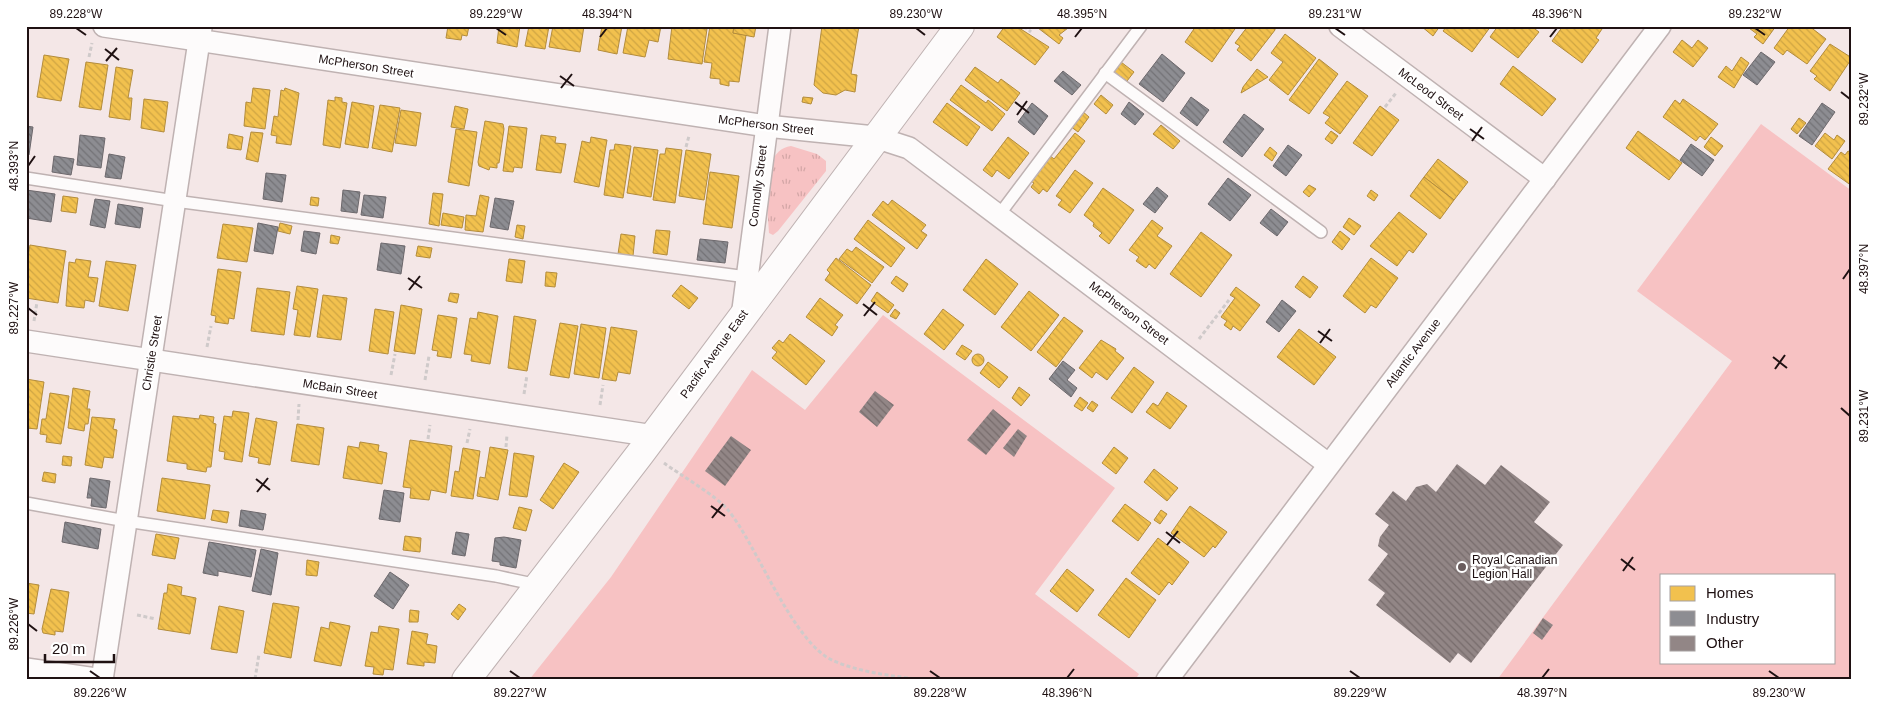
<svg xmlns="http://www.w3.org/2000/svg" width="1878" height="706" viewBox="0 0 1878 706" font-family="Helvetica,sans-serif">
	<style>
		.grass { fill: url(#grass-tufts) }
		.park { fill: #f7c2c3; fill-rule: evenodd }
		.homes { fill: url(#homes-back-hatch); stroke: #b38c3c }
		.industry { fill: url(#industry-back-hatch); stroke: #6c686c }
		.building { fill: url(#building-back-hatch) }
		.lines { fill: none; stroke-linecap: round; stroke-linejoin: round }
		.lane-casing { stroke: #bfb2b2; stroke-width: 14 }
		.street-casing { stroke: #bfb2b2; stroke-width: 24 }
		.secondary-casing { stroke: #bfb2b2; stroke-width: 30 }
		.path { stroke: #cfcaca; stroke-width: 3; stroke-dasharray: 4 2.5; stroke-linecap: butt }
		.lane { stroke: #fdfbfb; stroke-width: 11 }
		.street { stroke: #fdfbfb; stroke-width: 21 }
		.secondary { stroke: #fdfbfb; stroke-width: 28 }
		.ticks { fill: none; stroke: #1f1112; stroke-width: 2 }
		.poi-dot { fill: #6a5c5d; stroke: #fff; stroke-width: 2 }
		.labels { text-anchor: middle; stroke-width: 5; stroke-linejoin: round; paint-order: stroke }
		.street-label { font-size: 12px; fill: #1f1112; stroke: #fff }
		.poi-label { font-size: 12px; fill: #1f1112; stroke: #fff; text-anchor: start }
		.neatline { fill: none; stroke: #1f1112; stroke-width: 2 }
		.ticks-label { font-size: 12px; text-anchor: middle; fill: #1f1112 }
	</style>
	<defs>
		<pattern id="grass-tufts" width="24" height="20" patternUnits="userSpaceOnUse" patternTransform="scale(1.25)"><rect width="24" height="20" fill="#f7c2c3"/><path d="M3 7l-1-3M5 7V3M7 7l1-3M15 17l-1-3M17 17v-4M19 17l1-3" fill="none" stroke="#d3a6a6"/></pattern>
		<pattern id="homes-back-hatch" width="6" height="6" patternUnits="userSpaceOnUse" patternTransform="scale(1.25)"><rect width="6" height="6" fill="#f2c14e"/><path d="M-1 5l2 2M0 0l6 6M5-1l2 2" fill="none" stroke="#cfa543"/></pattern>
		<pattern id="industry-back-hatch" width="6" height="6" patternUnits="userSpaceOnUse" patternTransform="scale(1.25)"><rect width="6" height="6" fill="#8d8d92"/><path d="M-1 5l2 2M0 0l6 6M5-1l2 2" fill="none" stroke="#737276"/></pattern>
		<pattern id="building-back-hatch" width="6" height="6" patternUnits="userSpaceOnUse" patternTransform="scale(1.25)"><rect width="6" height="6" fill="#928686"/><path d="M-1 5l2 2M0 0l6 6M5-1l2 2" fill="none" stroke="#776c6c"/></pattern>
	</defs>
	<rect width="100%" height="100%" fill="#f4e7e7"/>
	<!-- grass -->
	<path class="grass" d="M791,146L817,154L826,161V171L778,231L773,235L769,233C768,209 758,151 791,146Z"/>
	<!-- park -->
	<g class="park">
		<path d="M1761,124L1852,191V680H1497L1732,361L1637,291ZM1662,575H1834V662H1662Z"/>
		<polygon points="883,315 1115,488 1035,594 1139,674 1135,680 529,680 611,577 752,370 805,410"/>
	</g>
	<!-- homes -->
	<g class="homes">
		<polygon points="448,26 469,26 467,36 462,35 461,40 446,38"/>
		<polygon points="499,26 520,26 517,47 497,43"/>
		<polygon points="529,26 549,26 545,49 525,46"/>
		<polygon points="553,26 584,26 580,52 549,47"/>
		<polygon points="602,26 622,26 617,54 598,50"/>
		<polygon points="628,26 661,26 658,42 649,40 645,57 623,53"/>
		<polygon points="672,26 707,29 702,64 668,59"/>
		<polygon points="710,26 734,26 733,33 746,35 739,82 729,81 729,86 720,84 720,79 710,78 712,63 704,62"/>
		<polygon points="734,26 756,26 754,37 733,33"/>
		<polygon points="822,26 859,26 851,74 857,75 855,92 845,90 836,95 823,93 814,85"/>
		<polygon points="1005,26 1016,26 1049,47 1035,65 997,37"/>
		<polygon points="1039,26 1066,26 1068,28 1059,35 1063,38 1059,44 1038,28"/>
		<polygon points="1196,26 1237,26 1212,62 1185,42"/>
		<polygon points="1248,26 1275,26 1275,30 1251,61 1237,50 1240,46 1235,43"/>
		<polygon points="1421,26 1440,26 1433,36"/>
		<polygon points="1447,26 1491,26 1472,52 1443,31"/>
		<polygon points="1498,26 1531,26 1539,32 1518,58 1490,37"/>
		<polygon points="1563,26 1604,26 1596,38 1599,40 1582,63 1552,41"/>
		<polygon points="1750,26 1776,26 1763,44 1754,37 1757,34 1749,28"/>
		<polygon points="1790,26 1809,26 1826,39 1807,64 1787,50 1783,55 1774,48"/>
		<polygon points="1285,34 1316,58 1288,95 1269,80 1283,62 1271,53"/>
		<polygon points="1682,40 1692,48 1698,40 1708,48 1693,67 1673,52"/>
		<polygon points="1830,44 1852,58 1830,91 1814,79 1817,76 1810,71"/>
		<polygon points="44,55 69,59 61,101 37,97"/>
		<polygon points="1741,57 1749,63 1734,88 1718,77 1726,66 1732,71"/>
		<polygon points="1319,59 1338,74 1309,114 1289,100"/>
		<polygon points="86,62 108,65 101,110 79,107"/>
		<polygon points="1121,62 1134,72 1127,81 1114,72"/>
		<polygon points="1513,66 1556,99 1542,116 1500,84"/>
		<polygon points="116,67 133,70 128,98 132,98 130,120 109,117"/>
		<polygon points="975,67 998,83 1001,79 1020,93 1007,111 965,80"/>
		<polygon points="1257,69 1268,77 1241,93 1243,87"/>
		<polygon points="1347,81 1368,96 1340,134 1325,123 1330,117 1323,113"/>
		<polygon points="961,85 986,103 988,100 1005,114 992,131 950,100"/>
		<polygon points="253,88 270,90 265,129 244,126 246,102 251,103"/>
		<polygon points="285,88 299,93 291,145 276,143 277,136 271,135 274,116 278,117 281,90 284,91"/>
		<polygon points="1101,95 1113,105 1106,114 1094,104"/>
		<polygon points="335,97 342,98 342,102 347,103 340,148 323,145 328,100 335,101"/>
		<polygon points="803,97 813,98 811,104 802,102"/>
		<polygon points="144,99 168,102 164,132 141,128"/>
		<polygon points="1683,99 1718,124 1705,140 1700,136 1696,141 1663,117 1675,100 1680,104"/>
		<polygon points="352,102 374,106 368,148 345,144"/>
		<polygon points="947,103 980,127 967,146 933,122"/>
		<polygon points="380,105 400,108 392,152 372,148"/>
		<polygon points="455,106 468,109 464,129 451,127"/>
		<polygon points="1380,106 1399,120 1372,156 1353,143"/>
		<polygon points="401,110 421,113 416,146 395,143"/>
		<polygon points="1082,111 1089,117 1078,132 1070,126"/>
		<polygon points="1799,118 1806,123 1797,134 1791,129"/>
		<polygon points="485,121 503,124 504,129 499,163 497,163 497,168 490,167 489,170 479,166 478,162"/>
		<polygon points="1161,125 1180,141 1173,149 1153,134"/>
		<polygon points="509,126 527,128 522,168 514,167 513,172 503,171"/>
		<polygon points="456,129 477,132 469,186 448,182"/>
		<polygon points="1331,131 1338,136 1332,144 1325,139"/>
		<polygon points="1638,131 1682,163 1669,180 1626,148"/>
		<polygon points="251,132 263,133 258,162 246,159"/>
		<polygon points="1075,133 1085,141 1047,192 1043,189 1039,194 1031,187 1034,183 1029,180 1048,154 1054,159"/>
		<polygon points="1825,133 1834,140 1837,135 1845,141 1832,159 1815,146"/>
		<polygon points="229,134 243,137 241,150 227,148"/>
		<polygon points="541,135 556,137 555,143 566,144 561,173 536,170"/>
		<polygon points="591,137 607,140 599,187 574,182 582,141 590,143"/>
		<polygon points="1008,137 1029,153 1009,179 997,170 992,177 983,170"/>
		<polygon points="1711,137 1723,146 1715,156 1704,147"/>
		<polygon points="615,144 631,146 623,198 604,195 610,150 614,150"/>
		<polygon points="634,147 658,150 651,197 627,193"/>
		<polygon points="1270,147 1277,153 1272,161 1264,155"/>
		<polygon points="666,148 682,150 675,203 653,200 660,154 665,154"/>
		<polygon points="686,150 711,154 704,200 679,196"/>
		<polygon points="1848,151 1852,153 1852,186 1828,169 1841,152 1845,155"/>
		<polygon points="1438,159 1468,182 1454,200 1424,177"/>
		<polygon points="1075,170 1093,183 1070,213 1058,205 1062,200 1056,196"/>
		<polygon points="710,172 739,176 732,228 703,224"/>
		<polygon points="1424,177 1454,200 1440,219 1410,196"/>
		<polygon points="1309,185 1316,189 1309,197 1303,192"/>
		<polygon points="1103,188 1134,210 1109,244 1099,236 1102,233 1093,226 1094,223 1084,215"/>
		<polygon points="1371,190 1378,195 1374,201 1367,196"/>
		<polygon points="433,193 443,194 439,226 429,224"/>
		<polygon points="480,195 489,197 483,232 465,230 466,215 476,216"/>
		<polygon points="63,196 78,198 76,213 61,211"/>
		<polygon points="311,197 319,198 318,206 310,205"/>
		<polygon points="892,200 926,225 921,231 927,235 917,249 872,215 883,201 888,205"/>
		<polygon points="1399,212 1427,234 1413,253 1409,250 1397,266 1370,246"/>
		<polygon points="443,213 464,217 462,228 441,225"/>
		<polygon points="1349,218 1361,226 1354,235 1343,227"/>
		<polygon points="868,220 905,248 891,267 854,239"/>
		<polygon points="1152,220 1163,228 1157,236 1172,246 1155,269 1149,264 1146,268 1136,261 1139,257 1129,250"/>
		<polygon points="280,223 292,226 290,234 278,231"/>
		<polygon points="223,224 253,228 247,262 217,258"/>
		<polygon points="517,225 525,226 523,239 515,237"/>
		<polygon points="656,230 670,231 667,255 653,253"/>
		<polygon points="1340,231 1350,239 1342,250 1332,242"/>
		<polygon points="1201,232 1232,255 1201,297 1170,274"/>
		<polygon points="621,234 635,236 633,256 618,254"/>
		<polygon points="331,235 340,237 338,244 330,243"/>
		<polygon points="30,245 66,251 58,303 26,298 26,267"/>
		<polygon points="418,246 432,248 430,258 416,256"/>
		<polygon points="856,247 884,267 872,283 839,259 847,249 852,252"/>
		<polygon points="836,258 871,285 857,304 825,280 830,273 827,270"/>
		<polygon points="1371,258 1398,278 1376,308 1371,305 1365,313 1343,296"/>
		<polygon points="76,259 91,261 88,277 98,278 94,302 85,300 84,308 66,306 69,262 75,263"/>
		<polygon points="509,259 525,261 522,283 506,281"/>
		<polygon points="986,259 1018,284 995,315 963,290"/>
		<polygon points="106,261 136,265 128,311 99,306"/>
		<polygon points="218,269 241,272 234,319 229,318 228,324 215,322 216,316 211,315"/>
		<polygon points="546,272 557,273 555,287 545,286"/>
		<polygon points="896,276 908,284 903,292 891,283"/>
		<polygon points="1303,276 1318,287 1310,298 1295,287"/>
		<polygon points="681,285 698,298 689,309 672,296"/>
		<polygon points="297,286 318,289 310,337 294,335 298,310 293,309"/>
		<polygon points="1236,287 1260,305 1240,331 1233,326 1231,330 1224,325 1227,321 1221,317 1235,298 1230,295"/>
		<polygon points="257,288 290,292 284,335 251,331"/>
		<polygon points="1029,291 1059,315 1031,351 1001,327"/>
		<polygon points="877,292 894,305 888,313 871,301"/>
		<polygon points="450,293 459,294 457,303 448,301"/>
		<polygon points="323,295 347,298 341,340 317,337"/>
		<polygon points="820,298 843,315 835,325 838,327 832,336 806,317"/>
		<polygon points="401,305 422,309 415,354 394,351"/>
		<polygon points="375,309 394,312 388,354 369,351"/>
		<polygon points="895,309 900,313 896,319 890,316"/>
		<polygon points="943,309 964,325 944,350 924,334"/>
		<polygon points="478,312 498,316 490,364 471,361 472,355 464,354 470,318 477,319"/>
		<polygon points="438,315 457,318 451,358 437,356 438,351 432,350"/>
		<polygon points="514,316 536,320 527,371 508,368"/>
		<polygon points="1064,317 1083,331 1056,367 1037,352"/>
		<polygon points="560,323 578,326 569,378 550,375"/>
		<polygon points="581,324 606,328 599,378 574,374"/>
		<polygon points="611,327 637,331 630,374 618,372 616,381 602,379"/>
		<polygon points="1299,329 1336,357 1314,385 1277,357"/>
		<polygon points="790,334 825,361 806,385 772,358 777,352 772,348 779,340 783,343"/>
		<polygon points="1101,340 1116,349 1115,351 1124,358 1107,380 1096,372 1092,378 1079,368"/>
		<polygon points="962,345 972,351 965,360 956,354"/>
		<circle cx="978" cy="360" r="6"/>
		<polygon points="988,362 1008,377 999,388 980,373"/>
		<polygon points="1134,367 1154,382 1132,413 1111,398"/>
		<polygon points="26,379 44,382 37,429 26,428"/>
		<polygon points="1019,387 1030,395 1021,406 1012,398"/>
		<polygon points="73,388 90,391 87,409 90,409 88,424 85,424 84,431 68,428"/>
		<polygon points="1167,392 1187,406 1170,429 1146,412 1153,403 1158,406"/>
		<polygon points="50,393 69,396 61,444 46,442 47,435 40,434 42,419 46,419"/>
		<polygon points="1080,397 1088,403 1082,411 1074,406"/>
		<polygon points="1092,401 1098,405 1093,412 1087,408"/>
		<polygon points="233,411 249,413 242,462 224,459 225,452 219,451 224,416 232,417"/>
		<polygon points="200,415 214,417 213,423 216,424 211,467 207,467 206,472 187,469 187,464 167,461 173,416 199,419"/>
		<polygon points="92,417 115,419 113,429 117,430 113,458 104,457 102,468 85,465"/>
		<polygon points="256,418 277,422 270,465 258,463 259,458 249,456"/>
		<polygon points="297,424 324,428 319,465 291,461"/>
		<polygon points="410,440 452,446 446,493 431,490 429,500 410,498 411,488 403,487"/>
		<polygon points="360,442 379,445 378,451 387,453 382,484 343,478 348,446 359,448"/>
		<polygon points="490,447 508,450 498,500 477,496 480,477 485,478"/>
		<polygon points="1114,447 1128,458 1116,474 1102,463"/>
		<polygon points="463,448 480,451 473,499 451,496 455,471 459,472"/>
		<polygon points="514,453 534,456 527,497 509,495"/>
		<polygon points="63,456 72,457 71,466 62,465"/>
		<polygon points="564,463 579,472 553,509 540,500"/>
		<polygon points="1154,469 1178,488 1167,501 1144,482"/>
		<polygon points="44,472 56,474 55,483 42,481"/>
		<polygon points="162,478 210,485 205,519 157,511"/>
		<polygon points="1125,504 1151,523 1138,541 1112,521"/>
		<polygon points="1190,506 1227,532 1215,548 1213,546 1204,557 1171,533"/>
		<polygon points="519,507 532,510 526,531 513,528"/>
		<polygon points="213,510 229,512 227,523 211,520"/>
		<polygon points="1161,510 1167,514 1160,524 1154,520"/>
		<polygon points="156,534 179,538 175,559 152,555"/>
		<polygon points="405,536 421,538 420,552 403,550"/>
		<polygon points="1158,538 1189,562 1172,585 1169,582 1159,595 1131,573"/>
		<polygon points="307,560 319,562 317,576 306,575"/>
		<polygon points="1067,569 1094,590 1077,612 1050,591"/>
		<polygon points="1126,578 1156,600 1129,638 1098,615"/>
		<polygon points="26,583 39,585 34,614 26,613"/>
		<polygon points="168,584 182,587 181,595 196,598 190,634 158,629 164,593 167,593"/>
		<polygon points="51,589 69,592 63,632 55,631 55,635 43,633 42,629"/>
		<polygon points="273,603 299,607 291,658 264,653"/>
		<polygon points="459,604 466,609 458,620 451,614"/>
		<polygon points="219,606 244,611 237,653 211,649"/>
		<polygon points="410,610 419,611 418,622 409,622"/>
		<polygon points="330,622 350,626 341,666 314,661 321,627 329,629"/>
		<polygon points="379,626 399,629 393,670 384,669 383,675 373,674 374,667 365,666 371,632 378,633"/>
		<polygon points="412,631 428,634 426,644 437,646 435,663 424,662 424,666 407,664"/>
	</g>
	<!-- industry -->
	<g class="industry">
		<polygon points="1761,52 1775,62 1757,85 1743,75"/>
		<polygon points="1162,54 1185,73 1163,102 1139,84"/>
		<polygon points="1063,71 1081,85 1072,95 1054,81"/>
		<polygon points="1191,97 1209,110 1197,126 1180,113"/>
		<polygon points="1129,102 1144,114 1135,125 1121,114"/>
		<polygon points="1032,103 1048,116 1034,135 1018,122"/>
		<polygon points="1822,103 1835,112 1812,145 1799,136"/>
		<polygon points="1244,114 1264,129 1242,157 1223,142"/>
		<polygon points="26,126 33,127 29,155 26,154"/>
		<polygon points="80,135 105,138 101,168 77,165"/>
		<polygon points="1691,144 1714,160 1702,176 1680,160"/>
		<polygon points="1288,145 1302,155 1286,176 1273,166"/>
		<polygon points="109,154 125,157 121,179 105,177"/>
		<polygon points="54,156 74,159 71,175 52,172"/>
		<polygon points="266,173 286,175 282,202 263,199"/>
		<polygon points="1228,178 1251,195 1230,221 1208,204"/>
		<polygon points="1157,187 1168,196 1155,213 1143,204"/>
		<polygon points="26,190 55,194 51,222 26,218"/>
		<polygon points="343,190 360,192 357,213 341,211"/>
		<polygon points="364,195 386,197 383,218 361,215"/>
		<polygon points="495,198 514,201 508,230 490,227"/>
		<polygon points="95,199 110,201 105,228 90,225"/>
		<polygon points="118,204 143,208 140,228 115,224"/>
		<polygon points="1271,209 1288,222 1277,236 1260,223"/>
		<polygon points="258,223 278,227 273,254 254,251"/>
		<polygon points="304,231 320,233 316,254 301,251"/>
		<polygon points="700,239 728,242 725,263 697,260"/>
		<polygon points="381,243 405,246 401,274 377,270"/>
		<polygon points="1282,300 1296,311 1279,332 1266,322"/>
		<polygon points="1063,361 1075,370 1067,380 1077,388 1071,397 1049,379"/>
		<polygon points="90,478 110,481 106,508 91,506 92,498 87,498"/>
		<polygon points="384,490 404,493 400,522 379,519"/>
		<polygon points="241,510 266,514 263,530 239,526"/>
		<polygon points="65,522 101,529 98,549 62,542"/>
		<polygon points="456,532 469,534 465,556 452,554"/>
		<polygon points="504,537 521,540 516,568 500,565 500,562 492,561 495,538"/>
		<polygon points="209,542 256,550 251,577 218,571 218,576 203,573"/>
		<polygon points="261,549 278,553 271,595 252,591"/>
		<polygon points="390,572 409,585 393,609 374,596"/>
	</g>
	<!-- building -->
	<g class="building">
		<polygon points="875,391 894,405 877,427 859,412"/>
		<polygon points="993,409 1011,424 986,455 967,440"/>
		<polygon points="1018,429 1027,436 1014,457 1003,448"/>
		<polygon points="731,436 751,450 725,486 705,471"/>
		<polygon points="1457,464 1485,485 1501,465 1550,502 1534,522 1563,545 1471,663 1458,653 1450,663 1376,605 1385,593 1368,580 1388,554 1378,546 1380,537 1389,525 1375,514 1393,491 1406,501 1416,487 1427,484 1436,492"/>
		<polygon points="1543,618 1553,625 1542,640 1533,633"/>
	</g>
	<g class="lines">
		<!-- lane casing -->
		<g class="lane-casing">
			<g id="lane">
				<polyline points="1105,73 1321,232"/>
				<polyline points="26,178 175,201 747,277"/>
				<polyline points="999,215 1141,26"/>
				<polyline points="26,503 126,521 496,576 538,585"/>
			</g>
		</g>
		<!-- street casing -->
		<g class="street-casing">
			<g id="street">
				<polyline points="104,26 766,126 875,137 909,148 1328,464"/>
				<polyline points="1340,26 1545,179"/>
				<polyline points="742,317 780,26"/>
				<polyline points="26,341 654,436"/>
				<polyline points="26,669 103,680"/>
				<polyline points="102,680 201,28"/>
				<polyline points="1167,680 1660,26"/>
			</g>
		</g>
		<!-- secondary casing -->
		<g class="secondary-casing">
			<polyline id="secondary" points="466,680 640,454 960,26"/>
		</g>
		<!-- path -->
		<g class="path">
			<polyline points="1024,26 1031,32"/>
			<polyline points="89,57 92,43"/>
			<polyline points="1385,107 1396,93"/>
			<polyline points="686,147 689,136"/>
			<polyline points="34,321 37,302"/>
			<polyline points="1199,339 1229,300"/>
			<polyline points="207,347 211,326"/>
			<polyline points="391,375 395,354"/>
			<polyline points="425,380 429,356"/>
			<polyline points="524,394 527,375"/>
			<polyline points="600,405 603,385"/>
			<polyline points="298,420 299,404"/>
			<polyline points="428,439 430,425"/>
			<polyline points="467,443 470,429"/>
			<polyline points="506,447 507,435"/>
			<path d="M664,463C679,474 718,497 728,510C757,545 793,644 834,661C862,673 894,676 923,680"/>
			<polyline points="137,615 156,619"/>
			<polyline points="255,679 259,654"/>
		</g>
		<!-- lane -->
		<use href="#lane" class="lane"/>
		<!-- street -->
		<use href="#street" class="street"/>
		<!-- secondary -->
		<use href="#secondary" class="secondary"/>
	</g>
	<!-- ticks -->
	<path class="ticks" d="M76,28L86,35M496,28L506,35M916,28L925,35M1335,28L1345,35M1755,28L1765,35M600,37L607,28M1075,37L1082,28M1550,37L1557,28M105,49L119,60M106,61L117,48M560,76L574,86M561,88L572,74M1841,92L1850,99M1015,102L1029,113M1017,115L1027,101M1470,129L1484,139M1472,141L1482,127M28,166L35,156M408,278L422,288M1843,279L1850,269M409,290L420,276M863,304L877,315M28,308L37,315M864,316L875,302M1318,331L1332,341M1320,343L1330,329M1773,357L1787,368M1775,369L1785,355M1841,408L1850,416M256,479L270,490M257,492L268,478M711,506L725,516M712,518L723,504M1166,532L1180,543M1167,545L1178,531M1621,559L1635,570M1623,571L1633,557M28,624L37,631M90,671L100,678M510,671L520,678M930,671L940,678M1350,671L1360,678M1769,671L1779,678M1067,678L1074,669M1542,678L1549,669"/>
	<!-- markers -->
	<circle class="poi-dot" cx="1462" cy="567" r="5"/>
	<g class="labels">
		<!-- street labels -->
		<g class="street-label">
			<text transform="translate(366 66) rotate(9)" y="4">McPherson Street</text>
			<text transform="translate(1431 94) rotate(37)" y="4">McLeod Street</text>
			<text transform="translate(766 125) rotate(7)" y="4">McPherson Street</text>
			<text transform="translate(758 186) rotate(-83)" y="4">Connolly Street</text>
			<text transform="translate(1129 313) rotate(37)" y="4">McPherson Street</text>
			<text transform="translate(152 353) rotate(-81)" y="4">Christie Street</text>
			<text transform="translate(1413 353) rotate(-53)" y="4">Atlantic Avenue</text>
			<text transform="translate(714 354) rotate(-54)" y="4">Pacific Avenue East</text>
			<text transform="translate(340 389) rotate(9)" y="4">McBain Street</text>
		</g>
		<!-- poi labels -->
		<g class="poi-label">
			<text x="1472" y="564">Royal Canadian<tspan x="1472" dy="14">Legion Hall</tspan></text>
		</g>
	</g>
	<!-- border -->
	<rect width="1878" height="706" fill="none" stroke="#ffffff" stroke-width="55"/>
	<!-- legend -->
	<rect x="1660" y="574" width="175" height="90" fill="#ffffff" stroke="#a5a0a0"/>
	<rect x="1670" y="586" width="25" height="15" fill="#f2c14e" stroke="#a5a0a0"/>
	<text x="1706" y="598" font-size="15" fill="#1f1112">Homes</text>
	<rect x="1670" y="611" width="25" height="15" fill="#8d8d92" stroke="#a5a0a0"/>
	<text x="1706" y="624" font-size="15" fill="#1f1112">Industry</text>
	<rect x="1670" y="636" width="25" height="15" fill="#928686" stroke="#a5a0a0"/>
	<text x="1706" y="648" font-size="15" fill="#1f1112">Other</text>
	<!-- scale -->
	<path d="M45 654v8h69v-8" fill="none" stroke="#1f1112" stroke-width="2.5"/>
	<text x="52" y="654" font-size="15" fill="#1f1112" stroke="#ffffff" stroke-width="4" paint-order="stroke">20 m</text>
	<rect x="28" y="28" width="1822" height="650" class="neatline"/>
	<g class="ticks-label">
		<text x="76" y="18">89.228°W</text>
		<text x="496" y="18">89.229°W</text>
		<text x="607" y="18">48.394°N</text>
		<text x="916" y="18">89.230°W</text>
		<text x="1082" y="18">48.395°N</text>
		<text x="1335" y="18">89.231°W</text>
		<text x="1557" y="18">48.396°N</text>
		<text x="1755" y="18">89.232°W</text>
		<text transform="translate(1864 99) rotate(-90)" y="4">89.232°W</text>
		<text transform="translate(14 166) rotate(-90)" y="4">48.393°N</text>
		<text transform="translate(1864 269) rotate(-90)" y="4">48.397°N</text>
		<text transform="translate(14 308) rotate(-90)" y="4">89.227°W</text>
		<text transform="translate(1864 416) rotate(-90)" y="4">89.231°W</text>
		<text transform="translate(14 624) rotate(-90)" y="4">89.226°W</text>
		<text x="100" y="697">89.226°W</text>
		<text x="520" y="697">89.227°W</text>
		<text x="940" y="697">89.228°W</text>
		<text x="1067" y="697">48.396°N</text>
		<text x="1360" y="697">89.229°W</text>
		<text x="1542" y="697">48.397°N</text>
		<text x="1779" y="697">89.230°W</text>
	</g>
</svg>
